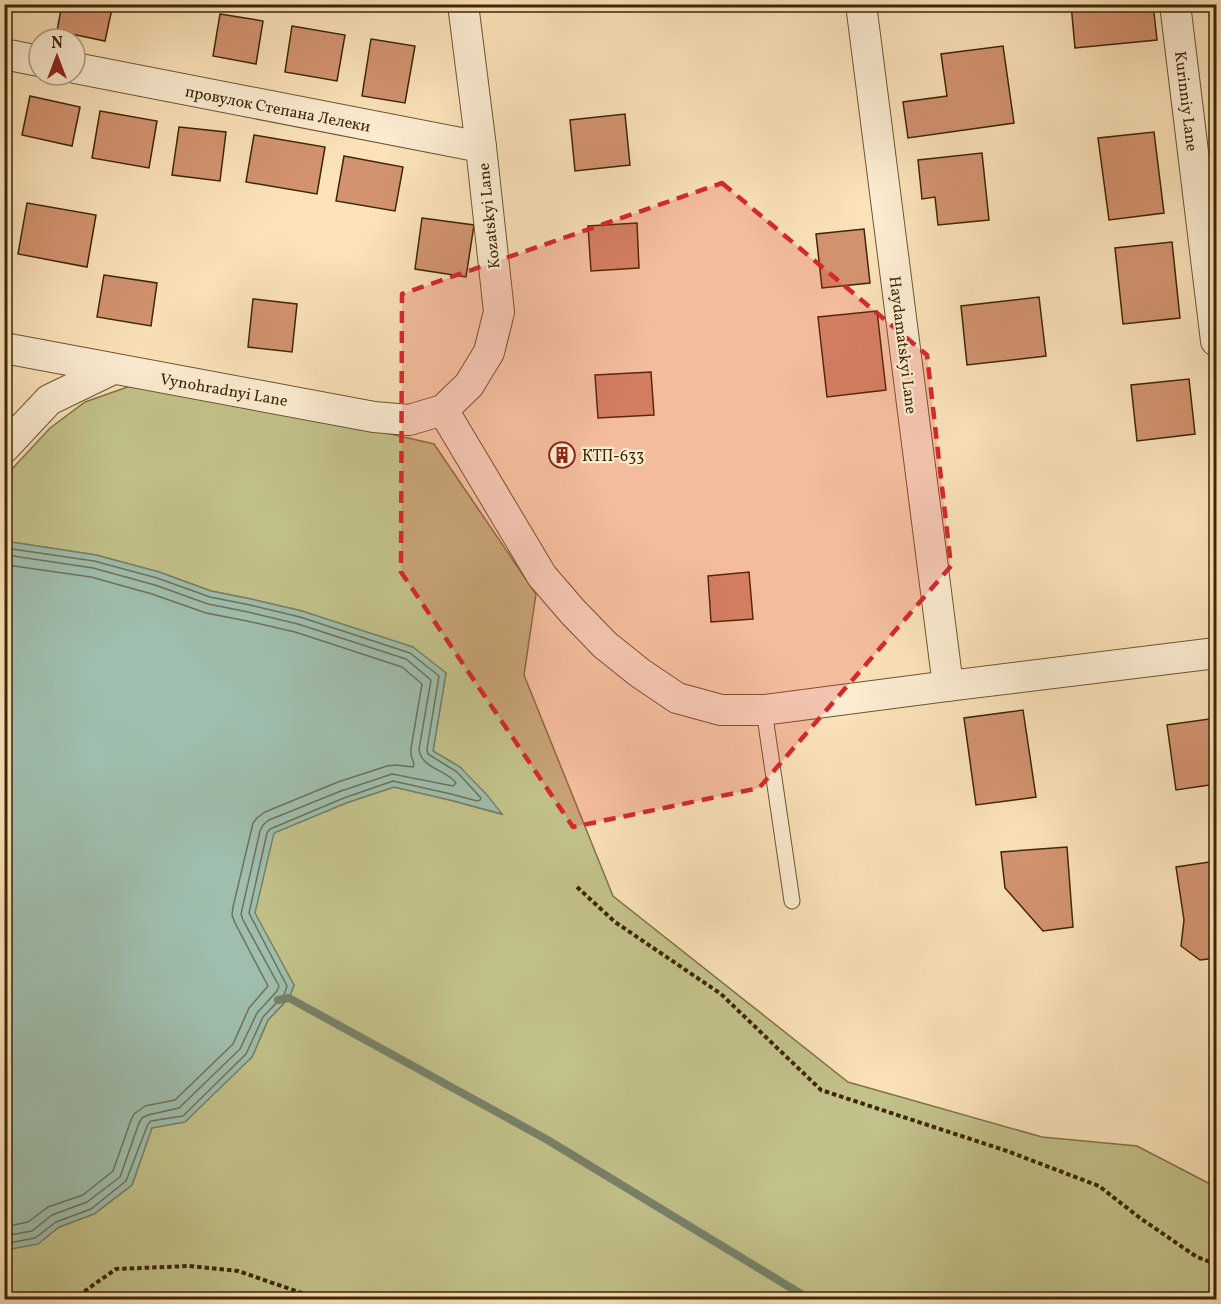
<svg xmlns="http://www.w3.org/2000/svg" width="1221" height="1304" viewBox="0 0 1221 1304" font-family="Vollkorn,serif">
	<style>
		.green { fill: #c3c28b; stroke: #807447; stroke-width: 1.5 }
		.water { fill: #9fbead; stroke: #788269; stroke-width: 1.5 }
		.lines { fill: none; stroke-linecap: round; stroke-linejoin: round }
		.shore { stroke: #6e7258; stroke-width: 1.5 }
		.stream { stroke: #788269; stroke-width: 8 }
		.building { fill: #d39371; stroke: #3d2703; stroke-width: 1.5 }
		.service-casing { stroke: #6c5630; stroke-width: 17 }
		.minor-casing { stroke: #6c5630; stroke-width: 32 }
		.path { stroke: #3d2703; stroke-width: 4; stroke-dasharray: 4.5 3; stroke-linecap: butt }
		.service { stroke: #fcecd2; stroke-width: 15 }
		.minor { stroke: #fcecd2; stroke-width: 30 }
		.marked { fill: #d62828; fill-opacity: 0.2; stroke: #d62828; stroke-width: 4.5; stroke-dasharray: 12 8; stroke-linejoin: round }
		.labels { text-anchor: middle; stroke-width: 4.5; stroke-linejoin: round; paint-order: stroke }
		.street-label { font-size: 16px; fill: #3d2703; stroke: #fcecd2 }
		.poi-label { font-size: 16px; fill: #3d2703; stroke: #fcecd2; text-anchor: start }
	</style>
	<rect width="100%" height="100%" fill="#fbe2b9"/>
	<filter id="stains"><feTurbulence type="fractalNoise" baseFrequency=".00333" numOctaves="4"/><feColorMatrix values="0 0 0 0 .2 0 0 0 0 .09 0 0 0 0 .02 0 0 0 .5 -.17"/></filter>
	<radialGradient id="worn" r=".72"><stop offset=".6" stop-color="#630" stop-opacity="0"/><stop offset="1" stop-color="#630" stop-opacity=".3"/></radialGradient>
	<!-- green -->
	<polygon class="green" points="133,385 278,408 434,444 536,594 524,675 613,896 848,1082 1042,1137 1137,1146 1216,1187 1216,1299 5,1299 5,1250 38,1243 59,1227 94,1214 132,1185 152,1127 252,1057 268,1020 289,998 294,985 254,913 273,833 346,803 394,787 450,800 501,814 460,767 433,751 446,673 340,625 302,611 251,599 211,591 159,572 96,555 11,542 5,545 5,496 12,469 50,428 85,402"/>
	<!-- water -->
	<polygon class="water" points="11,542 96,555 159,572 211,591 251,599 302,611 413,647 446,673 433,751 460,767 487,795 502,814 450,800 394,787 346,803 274,833 255,913 294,985 289,998 268,1020 252,1057 185,1122 152,1128 132,1185 94,1214 59,1227 38,1244 5,1250 4,545"/>
	<g class="lines">
		<!-- shore -->
		<g class="shore">
			<polyline points="4,550 12,549 94,561 157,578 210,597 250,605 300,617 410,653 439,676 427,749 428,754 457,772 481,798 480,800 477,801 451,794 393,781 344,798 270,829 267,833 249,913 287,986 284,995 263,1017 246,1054 183,1116 151,1121 148,1124 126,1181 91,1209 56,1222 35,1238 4,1244"/>
			<path d="M4,558L13,556L93,568L155,585L208,604L248,612L298,624L406,659L431,680L419,749C421,769 446,769 456,783L453,786L392,774L341,791L269,820L263,825L260,831L241,914L243,920L279,986L277,991L257,1013L240,1049L179,1108L148,1115L142,1118L139,1123L120,1177L87,1202L52,1215L32,1231L4,1236"/>
			<polyline points="4,567 14,566 91,577 152,594 206,613 247,621 295,632 402,667 422,684 411,748 411,755 414,764 413,767 396,765 387,766 338,782 265,812 257,818 253,823 233,907 232,915 235,923 268,986 249,1008 233,1044 175,1100 145,1106 134,1114 131,1120 113,1171 83,1195 48,1207 28,1222 4,1227"/>
		</g>
		<!-- stream -->
		<polyline class="stream" points="278,1000 289,998 546,1139 811,1300"/>
	</g>
	<!-- building -->
	<g class="building">
		<polygon points="62,4 113,4 105,41 57,31"/>
		<polygon points="1071,4 1153,4 1157,40 1075,48"/>
		<polygon points="220,14 263,21 256,64 213,56"/>
		<polygon points="292,26 345,35 337,81 285,72"/>
		<polygon points="371,39 415,46 405,103 362,96"/>
		<polygon points="1003,46 1014,123 908,138 903,102 947,96 941,54"/>
		<polygon points="30,96 80,107 72,146 22,135"/>
		<polygon points="100,111 157,121 149,168 92,158"/>
		<polygon points="625,114 630,165 575,171 570,120"/>
		<polygon points="179,127 226,132 220,181 172,175"/>
		<polygon points="1154,132 1164,213 1109,220 1098,138"/>
		<polygon points="254,135 325,147 317,194 246,182"/>
		<polygon points="982,153 989,220 938,225 935,197 922,199 918,160"/>
		<polygon points="344,156 403,167 395,211 336,201"/>
		<polygon points="27,203 96,215 87,267 18,254"/>
		<polygon points="422,218 474,225 466,277 415,269"/>
		<polygon points="637,223 639,268 591,271 588,226"/>
		<polygon points="864,229 870,283 822,288 816,234"/>
		<polygon points="1172,242 1180,318 1123,324 1115,248"/>
		<polygon points="104,275 157,283 151,326 97,317"/>
		<polygon points="1039,297 1046,356 967,365 961,306"/>
		<polygon points="253,299 297,304 292,352 248,347"/>
		<polygon points="877,311 886,390 827,397 818,317"/>
		<polygon points="651,372 654,415 598,418 595,375"/>
		<polygon points="1189,379 1195,434 1137,441 1131,385"/>
		<polygon points="556,450 568,450 568,461 556,460"/>
		<polygon points="749,572 753,619 711,622 708,576"/>
		<polygon points="1023,710 1036,797 976,805 964,718"/>
		<polygon points="1216,718 1216,784 1176,790 1167,725"/>
		<polygon points="1067,847 1073,927 1043,931 1005,888 1001,852"/>
		<polygon points="1216,861 1216,958 1200,960 1181,946 1184,920 1176,867"/>
	</g>
	<g class="lines">
		<!-- service casing -->
		<g class="service-casing">
			<polyline id="service" points="764,710 792,901"/>
		</g>
		<!-- minor casing -->
		<g class="minor-casing">
			<g id="minor">
				<polyline points="861,4 948,686"/>
				<polyline points="1175,4 1216,341"/>
				<polyline points="4,54 39,61"/>
				<polyline points="75,68 481,147"/>
				<polyline points="4,348 374,417 409,420 443,410 469,385 489,352 499,312 481,147 463,4"/>
				<polyline points="443,410 542,576 573,612 605,645 640,673 677,698 721,710 764,710 948,686 1216,653"/>
				<polyline points="4,448 49,400 113,369"/>
			</g>
		</g>
		<!-- path -->
		<g class="path">
			<polyline points="577,887 615,922 721,994 821,1090 1007,1151 1099,1186 1140,1218 1197,1257 1216,1264"/>
			<polyline points="72,1300 116,1269 189,1266 238,1271 322,1300"/>
		</g>
		<!-- service -->
		<use href="#service" class="service"/>
		<!-- minor -->
		<use href="#minor" class="minor"/>
	</g>
	<!-- marked area -->
	<path class="marked" d="M722,183L927,355L951,566L759,788L573,827L401,572L402,294Z"/>
	<!-- icons -->
	<defs>
		<g id="building-ring" transform="scale(1.35)"><circle r="9.5" fill="#fcecd2" stroke="#8f2418" stroke-width="1.5"/><path d="M-4-6H4V6H1V3H-1V6H-4ZM-2.5-4.3h1.7v1.8h-1.7ZM.8-4.3h1.7v1.8H.8ZM-2.5-1h1.7V.8h-1.7ZM.8-1h1.7V.8H.8Z" fill="#8f2418"/></g>
	</defs>
	<g fill-rule="evenodd">
		<use href="#building-ring" x="562" y="455"/>
	</g>
	<g class="labels">
		<!-- street labels -->
		<g class="street-label">
			<text transform="translate(1187 101) rotate(83)" y="6">Kurinniy Lane</text>
			<text transform="translate(278 108) rotate(11)" y="6">провулок Степана Лелеки</text>
			<text transform="translate(488 216) rotate(-96)" y="6">Kozatskyi Lane</text>
			<text transform="translate(904 345) rotate(83)" y="6">Haydamatskyi Lane</text>
			<text transform="translate(224 389) rotate(10)" y="6">Vynohradnyi Lane</text>
		</g>
		<!-- poi labels -->
		<g class="poi-label">
			<text x="582" y="461">КТП-633</text>
		</g>
	</g>
	<!-- margin -->
	<rect width="1221" height="1304" fill="none" stroke="#fbe2b9" stroke-width="24"/>
	<rect x="6" y="6" width="1209" height="1292" fill="none" stroke="#3d2703" stroke-width="3"/>
	<rect x="12" y="12" width="1197" height="1280" fill="none" stroke="#3d2703" stroke-width="1.5"/>
	<!-- north arrow -->
	<g transform="translate(57 57)"><circle r="28" fill="#fcecd2" stroke="#b09d7f" stroke-width="1.5"/>
	<path d="M0-4.5L10 22L0 15L-10 22Z" fill="#8f2418"/>
	<text y="-9" font-size="16" font-weight="bold" text-anchor="middle" fill="#3d2703">N</text>
	</g>
	<rect width="100%" height="100%" filter="url(#stains)"/>
	<rect width="100%" height="100%" fill="url(#worn)"/>
</svg>
